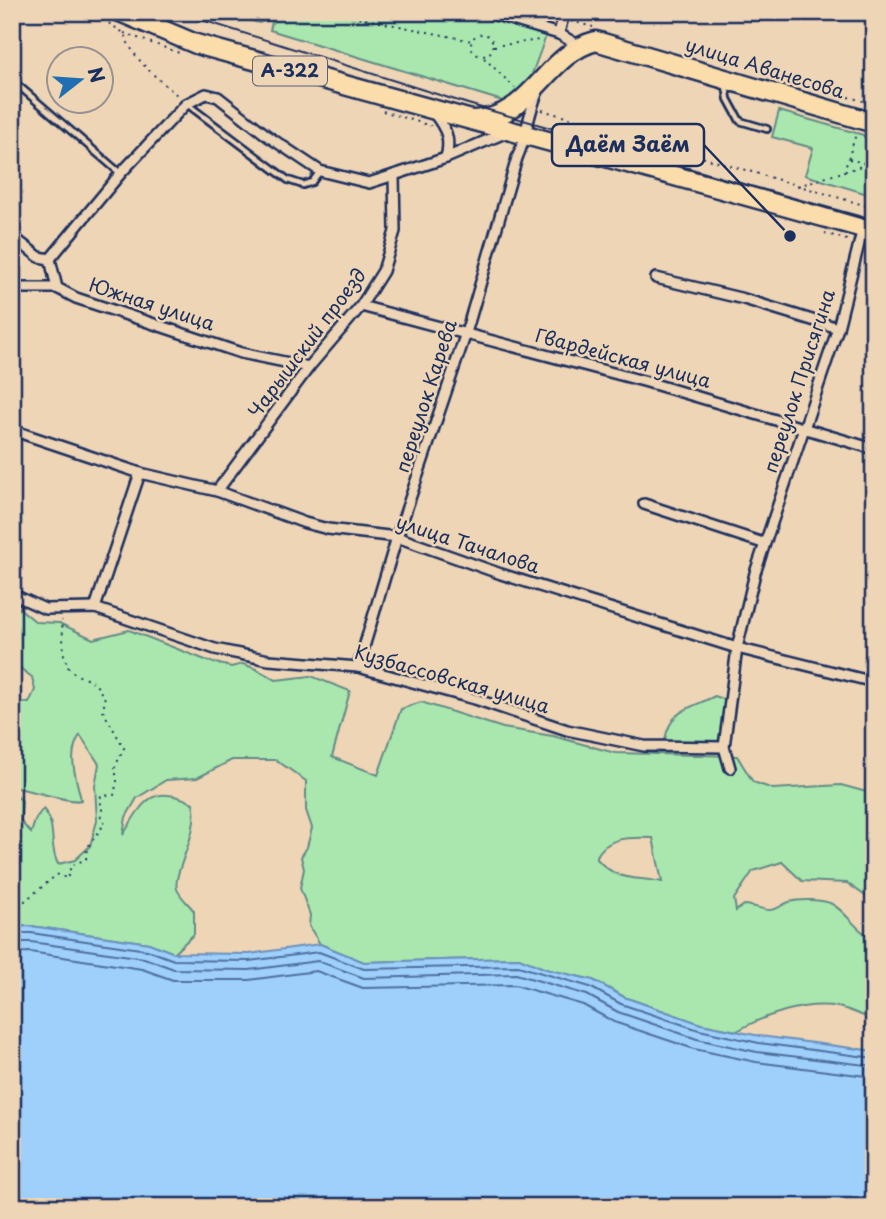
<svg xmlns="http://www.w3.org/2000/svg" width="886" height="1219" viewBox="0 0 886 1219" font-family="'Playpen Sans',sans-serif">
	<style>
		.green { fill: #aae7ae; stroke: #628b86; stroke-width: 2; fill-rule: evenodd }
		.water { fill: #9ed0fb; stroke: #6a90bc; stroke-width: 2 }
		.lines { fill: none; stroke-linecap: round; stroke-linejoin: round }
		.shore { stroke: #4f6f9d; stroke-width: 2 }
		.lane-casing { stroke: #1b2f5e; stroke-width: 10 }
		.street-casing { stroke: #1b2f5e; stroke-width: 14 }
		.highway-casing { stroke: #1b2f5e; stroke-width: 23 }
		.path { stroke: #1b2f5e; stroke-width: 2; stroke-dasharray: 2 5; stroke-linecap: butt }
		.lane { stroke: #eed5b6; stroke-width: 4.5 }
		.street { stroke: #eed5b6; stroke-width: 9 }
		.highway { stroke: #fbdcab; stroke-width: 18 }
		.tram { stroke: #1b2f5e; stroke-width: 2 }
		.labels { text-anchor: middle; stroke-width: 5; stroke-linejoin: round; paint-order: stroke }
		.shield { fill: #eed5b6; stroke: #5a6178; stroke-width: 2 }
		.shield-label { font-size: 18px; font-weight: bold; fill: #1b2f5e }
		.street-label { font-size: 19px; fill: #1b2f5e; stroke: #eed5b6 }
		.leader { fill: none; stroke: #1b2f5e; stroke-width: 2.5 }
		.callout-dot { fill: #1b2f5e; stroke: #eed5b6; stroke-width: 2.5 }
		.callout { fill: #eed5b6; stroke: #1b2f5e; stroke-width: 2.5 }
		.callout-label { font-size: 21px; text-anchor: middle; font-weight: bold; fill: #1b2f5e }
	</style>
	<rect width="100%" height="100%" fill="#eed5b6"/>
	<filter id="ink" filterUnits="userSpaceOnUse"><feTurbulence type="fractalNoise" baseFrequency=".0143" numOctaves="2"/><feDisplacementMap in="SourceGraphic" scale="14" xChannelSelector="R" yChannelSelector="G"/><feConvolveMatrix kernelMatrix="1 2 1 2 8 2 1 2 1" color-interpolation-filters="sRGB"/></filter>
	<g filter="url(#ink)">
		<!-- green -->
		<g class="green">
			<polygon points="221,12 472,12 546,36 530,79 506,102 270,30 273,18 259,23"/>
			<polygon points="779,111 874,138 874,196 805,175 813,148 772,137"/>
			<path d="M12,602L36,622L59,623L93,639L129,630L208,661L231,667L243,664L254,668L276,680L311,676L350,691L332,757L378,775L401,709L421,702L503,728L553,736L615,753L737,756L753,782L773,789L841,785L874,794V902L847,883L802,881L782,862L753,871L734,899L736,911L744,905C754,905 761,910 770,910C778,910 782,904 789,902C800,899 822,899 832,904C847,912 858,934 874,938V1020C862,1016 849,1009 838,1007C805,1001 765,1015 737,1031L701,1024L624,997L593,980L546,969L519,958L364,962L320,944L309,926L310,915L300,888L304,869L301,857L307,847L312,828L306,810V781L276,760H232L197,778L166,780L137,798L126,817L123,835C144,801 151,783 193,803C201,832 172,873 177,889C180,897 189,904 194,911V934L174,953L149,943L31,926L12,927V791L22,801L20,821L31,833L36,818L43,809C58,826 48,847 58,864L75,860L90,846L97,821L95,786L99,764L80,735C66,756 77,779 81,800C73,804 27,789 12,787V702L29,703L35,690L32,677L12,662ZM653,838L662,882C634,876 618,883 596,858C606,836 631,837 653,838Z"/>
			<path d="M715,696L725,700V713L718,742L687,746L665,740C671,708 690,709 715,696Z"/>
		</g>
		<!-- water -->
		<polygon class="water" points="31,926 149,943 174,953 249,954 320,944 364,962 519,958 546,969 593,980 624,997 701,1024 760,1036 874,1051 874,1207 12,1207 12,927"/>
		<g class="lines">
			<!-- shore -->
			<g class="shore">
				<polyline points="12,933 31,933 147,950 174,960 249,961 319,952 364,969 518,966 590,987 621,1004 699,1030 759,1043 874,1058"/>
				<polyline points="12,942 31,942 144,958 174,969 249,970 318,961 364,978 516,974 587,995 618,1012 697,1039 757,1052 874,1066"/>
				<polyline points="12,953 30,952 142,969 173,980 249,980 316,971 363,988 515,985 583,1005 614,1022 694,1049 756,1062 874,1077"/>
			</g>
			<!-- lane casing -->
			<g class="lane-casing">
				<g id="lane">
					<polyline points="12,80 120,173"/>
					<polyline points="726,86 728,99 740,121 767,129"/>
					<polyline points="187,104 288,180 303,185 312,182 320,171"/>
				</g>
			</g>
			<!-- street casing -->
			<g class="street-casing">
				<g id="street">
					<polyline points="486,12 559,34 578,45"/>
					<polyline points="559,34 564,12"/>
					<path d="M434,113C446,129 451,138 446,158"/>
					<polyline points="12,236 39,257 50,259 57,288 76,298 241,353 309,367"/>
					<polyline points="50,259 121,173 186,104 206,94 218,97 269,137 320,171 369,183 394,175"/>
					<polyline points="656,278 744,299 838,328"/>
					<polyline points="12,288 57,288"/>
					<polyline points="361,306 647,382 874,449"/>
					<polyline points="12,430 140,473 217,491 305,523 328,529 397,537 501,574 737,648 874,682"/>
					<polyline points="217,491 309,367 361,306 383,271 395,231 394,175 446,158 507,132"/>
					<polyline points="644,504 763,543"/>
					<polyline points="12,594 45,609 95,608 215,649 269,660 358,667 478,700 567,730 644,746 724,747"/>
					<polyline points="95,608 140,473"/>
					<path d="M358,667L397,537L466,333L517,158C527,136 528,114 538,91"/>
					<polyline points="730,768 724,747 737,648 755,573 838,328 863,228"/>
				</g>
			</g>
			<!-- highway casing -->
			<g class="highway-casing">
				<g id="highway">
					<polyline points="120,12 196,44 874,231"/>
					<path d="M474,120C531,119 545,54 596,41L874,123"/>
				</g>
			</g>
			<!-- path -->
			<g class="path">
				<path d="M91,12L124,33C133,61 158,78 179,97"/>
				<polyline points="331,12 472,41"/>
				<polyline points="571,21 593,27"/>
				<polyline points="124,33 182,54"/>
				<circle cx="482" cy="45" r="11"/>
				<polyline points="494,46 540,40"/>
				<polyline points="484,58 515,88"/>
				<polyline points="767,75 874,104"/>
				<polyline points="542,110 874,208"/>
				<polyline points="383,111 431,126"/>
				<polyline points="864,136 874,152"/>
				<polyline points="849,159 867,164"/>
				<polyline points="844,172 856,134"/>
				<polyline points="798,186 868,164 874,165"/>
				<polyline points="825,233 850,241"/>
				<polyline points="12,908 20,905 54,877 59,874 67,879 71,866 86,859 87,848 105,823 100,815 103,807 100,802 101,796 114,795 117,781 115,767 124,748 103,711 105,699 95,683 75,674 68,667 64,656 62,620"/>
			</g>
			<!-- lane -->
			<use href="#lane" class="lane"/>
			<!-- street -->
			<use href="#street" class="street"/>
			<!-- highway -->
			<use href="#highway" class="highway"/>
			<!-- tram -->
			<polyline class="tram" points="177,12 468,104 874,222"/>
		</g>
	</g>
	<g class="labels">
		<!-- shield labels -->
		<rect class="shield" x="253" y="56.5" width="74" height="29" rx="5"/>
		<g class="shield-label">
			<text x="290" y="77">А-322</text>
		</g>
		<!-- street labels -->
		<g class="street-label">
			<text transform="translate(765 68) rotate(17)" y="7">улица Аванесова</text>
			<text transform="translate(152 304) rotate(18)" y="7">Южная улица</text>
			<text transform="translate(307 343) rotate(-53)" y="7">Чарышский проезд</text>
			<text transform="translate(623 358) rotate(15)" y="7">Гвардейская улица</text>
			<text transform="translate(799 381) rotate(-72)" y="7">переулок Присягина</text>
			<text transform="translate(426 396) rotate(-72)" y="7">переулок Карева</text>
			<text transform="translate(468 544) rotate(18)" y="7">улица Тачалова</text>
			<text transform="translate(452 679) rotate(16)" y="7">Кузбассовская улица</text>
		</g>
	</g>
	<!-- callouts -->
	<path class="leader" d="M790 236L704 145"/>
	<circle class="callout-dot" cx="790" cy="236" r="7"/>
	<rect class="callout" x="552" y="124" width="152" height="42" rx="7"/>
	<g class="callout-label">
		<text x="628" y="152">Даём Заём</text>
	</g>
	<!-- margin -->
	<rect width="886" height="1219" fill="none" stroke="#eed5b6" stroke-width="42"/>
	<rect x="21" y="21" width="844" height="1177" fill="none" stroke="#1b2f5e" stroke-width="2.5" filter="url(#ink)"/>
	<!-- north arrow -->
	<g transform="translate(80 80) rotate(73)"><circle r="33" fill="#eed5b6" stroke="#9a9393" stroke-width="2"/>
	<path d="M0-5L12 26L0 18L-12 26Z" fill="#1f6fb2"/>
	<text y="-10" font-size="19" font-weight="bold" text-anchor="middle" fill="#1b2f5e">N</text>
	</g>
</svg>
